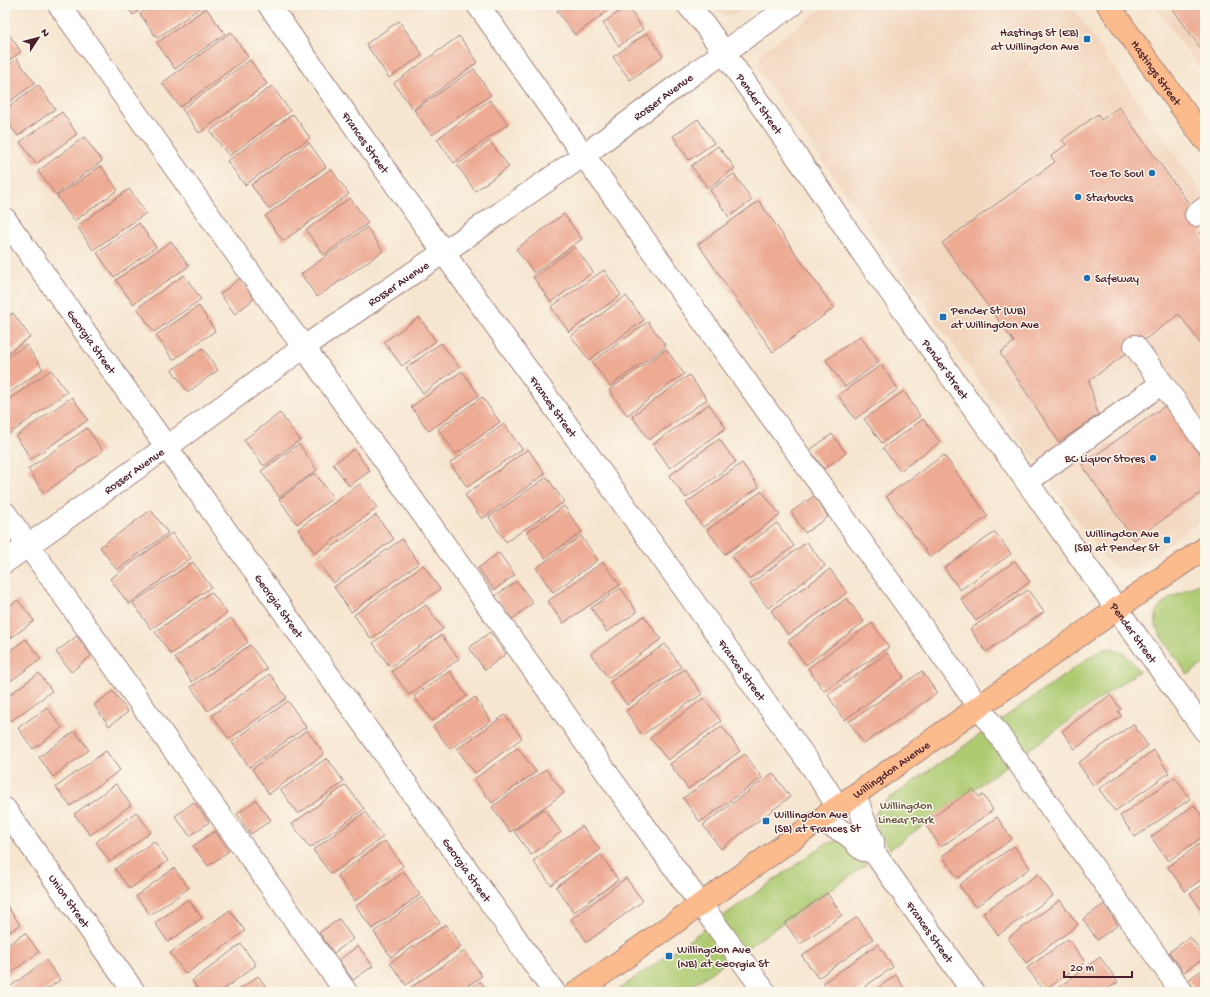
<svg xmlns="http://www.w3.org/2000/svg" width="1210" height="997" viewBox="0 0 1210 997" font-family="'Gochi Hand',sans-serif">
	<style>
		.built { fill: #f2d5bd }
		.green { fill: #aecb72; stroke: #7c754e }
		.building { fill: #edab94 }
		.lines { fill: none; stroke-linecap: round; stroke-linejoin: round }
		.minor-casing { stroke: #a0827e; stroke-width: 24 }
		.major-casing { stroke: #a0827e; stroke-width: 24 }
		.minor { stroke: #fff; stroke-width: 22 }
		.major { stroke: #fbbb8d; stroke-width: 22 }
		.poi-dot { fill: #1f6fb2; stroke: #fbf7ec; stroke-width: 1.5 }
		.labels { text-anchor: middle; stroke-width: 3; stroke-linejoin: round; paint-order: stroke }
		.poi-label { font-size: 12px; fill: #4a1f2b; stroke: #fbf7ec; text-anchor: start }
		.street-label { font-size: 12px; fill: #4a1f2b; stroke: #fbf7ec }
		.park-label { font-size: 12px; fill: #685340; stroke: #fbf7ec }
	</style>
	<rect width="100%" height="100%" fill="#fbf7ec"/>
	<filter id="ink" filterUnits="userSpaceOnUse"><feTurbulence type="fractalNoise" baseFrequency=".025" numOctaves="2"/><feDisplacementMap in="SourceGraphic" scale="8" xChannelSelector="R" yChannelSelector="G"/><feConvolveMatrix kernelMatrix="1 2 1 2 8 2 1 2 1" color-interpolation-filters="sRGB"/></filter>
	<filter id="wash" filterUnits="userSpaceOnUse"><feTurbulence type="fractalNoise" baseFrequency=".012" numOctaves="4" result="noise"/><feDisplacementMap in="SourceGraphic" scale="16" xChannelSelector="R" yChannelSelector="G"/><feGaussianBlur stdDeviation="0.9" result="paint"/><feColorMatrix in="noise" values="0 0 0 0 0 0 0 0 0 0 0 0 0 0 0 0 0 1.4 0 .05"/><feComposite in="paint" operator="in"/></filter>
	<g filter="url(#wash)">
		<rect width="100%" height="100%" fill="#f6e6d0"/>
		<!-- built -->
		<g class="built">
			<polygon points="712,5 748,5 735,14 727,16 718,11"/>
			<polygon points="828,5 1071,5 1205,198 1205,518 1135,568 1126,570 1115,568 1107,562 762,75 758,65 759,57 762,52"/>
			<polygon points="1154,5 1205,5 1205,76"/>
		</g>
		<!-- green -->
		<g class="green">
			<path d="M1205,581V663L1188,675C1182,667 1176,658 1170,650C1159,634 1146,617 1166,601C1177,593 1193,587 1205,581Z"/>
			<path d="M1110,648C1126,652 1130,659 1139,671L890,849C878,833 866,821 883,803L1096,653L1104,649Z"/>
			<polygon points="839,841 854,848 866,865 683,992 615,992 827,843"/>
		</g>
		<g id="blocks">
			<!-- building -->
			<g class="building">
				<polygon points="126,5 147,5 133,15"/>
				<polygon points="153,5 204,5 157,38 140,14"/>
				<polygon points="566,5 616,5 575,35 557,11"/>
				<polygon points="1170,5 1205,5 1205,54 1201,49"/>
				<polygon points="627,6 643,29 619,46 603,23"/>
				<polygon points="206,8 225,34 175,69 157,43"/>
				<polygon points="399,21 423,55 389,78 366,44"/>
				<polygon points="5,28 21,52 5,63"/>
				<polygon points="231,32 248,57 180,107 162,83"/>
				<polygon points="647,33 663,56 630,80 613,57"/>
				<polygon points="459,36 478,62 413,109 394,83"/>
				<polygon points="17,59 35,83 5,105 5,68"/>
				<polygon points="250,60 267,84 199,133 182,109"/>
				<polygon points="474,69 491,95 432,135 414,110"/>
				<polygon points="38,85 55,109 18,136 5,119 5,109"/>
				<polygon points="272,86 290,111 229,156 210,131"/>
				<polygon points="490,100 508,124 454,163 437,139"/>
				<polygon points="1119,107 1205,226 1205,229 1200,233 1205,240 1205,344 1202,346 1179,314 1089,381 1098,415 1059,442 1000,353 1014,342 942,243 1055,162 1051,156 1066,145 1062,140 1098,114 1101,120"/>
				<polygon points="62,112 77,134 36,164 20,142"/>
				<polygon points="293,114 310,138 245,185 227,161"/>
				<polygon points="698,119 714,143 689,160 673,136"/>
				<polygon points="84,137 102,161 56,195 38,171"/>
				<polygon points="490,141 509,167 475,191 457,165"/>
				<polygon points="309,143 326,167 269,209 251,185"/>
				<polygon points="718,146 735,168 708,188 691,166"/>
				<polygon points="101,166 118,190 74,221 57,196"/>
				<polygon points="331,169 349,194 283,241 265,216"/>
				<polygon points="734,174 752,200 729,217 710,190"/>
				<polygon points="129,189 146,213 93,250 77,226"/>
				<polygon points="350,198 368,223 324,255 306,230"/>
				<polygon points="759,201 834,308 773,352 698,244"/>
				<polygon points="564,214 582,239 534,273 516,249"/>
				<polygon points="139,223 156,247 114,277 97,253"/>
				<polygon points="367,227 383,251 317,297 301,274"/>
				<polygon points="171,241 189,266 133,304 116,280"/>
				<polygon points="575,247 593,272 551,302 533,277"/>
				<polygon points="604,270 621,295 569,332 551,307"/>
				<polygon points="184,275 201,299 154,332 137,308"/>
				<polygon points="240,278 255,298 235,314 220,294"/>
				<polygon points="626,296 644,320 589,360 571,336"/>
				<polygon points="199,306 215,331 173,360 156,335"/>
				<polygon points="13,313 30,337 5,355 5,318"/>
				<polygon points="419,317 436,341 402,366 384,342"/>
				<polygon points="648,322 666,346 610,386 592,362"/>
				<polygon points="860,336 879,362 845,387 826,360"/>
				<polygon points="441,343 459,367 423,393 406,368"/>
				<polygon points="26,345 43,369 5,396 5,359"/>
				<polygon points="203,348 218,370 188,392 172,370"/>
				<polygon points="666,349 684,374 627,415 609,390"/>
				<polygon points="881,365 898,389 855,419 838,395"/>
				<polygon points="51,370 67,392 9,434 5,428 5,402"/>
				<polygon points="462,371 479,395 429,431 411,407"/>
				<polygon points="689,375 707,399 649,440 632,416"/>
				<polygon points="904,391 920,416 882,443 864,419"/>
				<polygon points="72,397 88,420 31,459 16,436"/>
				<polygon points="482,397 500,422 456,454 438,429"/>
				<polygon points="709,404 726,428 670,468 653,444"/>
				<polygon points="1166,405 1205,461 1205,469 1204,470 1205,472 1205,490 1134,540 1082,465"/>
				<polygon points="280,413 300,440 264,466 244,440"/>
				<polygon points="923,419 940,442 900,471 883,448"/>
				<polygon points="504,424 522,449 467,487 450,463"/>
				<polygon points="87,428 103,451 44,493 28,469"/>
				<polygon points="832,434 846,453 824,469 810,450"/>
				<polygon points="719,439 736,462 686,498 669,476"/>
				<polygon points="299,444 317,470 279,497 261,471"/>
				<polygon points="354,449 370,471 349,486 333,464"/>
				<polygon points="528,449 545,474 482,519 465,495"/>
				<polygon points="944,455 988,516 930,557 886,496"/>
				<polygon points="742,463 759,487 703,527 686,503"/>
				<polygon points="315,473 333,498 297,524 279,499"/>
				<polygon points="547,477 564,502 506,542 489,517"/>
				<polygon points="360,484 377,508 315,553 298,529"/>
				<polygon points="762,491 780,515 725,554 707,530"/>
				<polygon points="814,496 828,517 805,533 791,512"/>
				<polygon points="564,506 582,532 545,558 527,532"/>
				<polygon points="151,510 168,533 117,570 100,547"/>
				<polygon points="376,515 394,539 333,583 316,559"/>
				<polygon points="777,523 794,546 749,579 732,556"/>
				<polygon points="995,532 1011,554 960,590 944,568"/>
				<polygon points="172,533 191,558 129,604 110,579"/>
				<polygon points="581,536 598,560 553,592 536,568"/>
				<polygon points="402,539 419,563 351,612 334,587"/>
				<polygon points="807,542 825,566 768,608 750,584"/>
				<polygon points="499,553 515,575 494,590 478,568"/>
				<polygon points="1015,561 1030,582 976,621 961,599"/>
				<polygon points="193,562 211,587 151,629 133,603"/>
				<polygon points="603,562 620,585 563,623 548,601"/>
				<polygon points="423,565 440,589 371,639 354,615"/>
				<polygon points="830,569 847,593 788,635 771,611"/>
				<polygon points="517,581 533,603 512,619 495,596"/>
				<polygon points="621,588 637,612 607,632 591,608"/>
				<polygon points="1028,590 1044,612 986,652 970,629"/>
				<polygon points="211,592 227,613 171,654 155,632"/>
				<polygon points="847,598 864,622 806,665 788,641"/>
				<polygon points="18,600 34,621 5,642 5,609"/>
				<polygon points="426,605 443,629 390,667 373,643"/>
				<polygon points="644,616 661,639 608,678 591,654"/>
				<polygon points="231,618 248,642 192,682 175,658"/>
				<polygon points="872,623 889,647 824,691 808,668"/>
				<polygon points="490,632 506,654 485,670 469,648"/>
				<polygon points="441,635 459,659 409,695 392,671"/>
				<polygon points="77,636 91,656 71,672 56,652"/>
				<polygon points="26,639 41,659 5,685 5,654"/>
				<polygon points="665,644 681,667 627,705 610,682"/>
				<polygon points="250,645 267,669 208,711 191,687"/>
				<polygon points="887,653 904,677 844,720 828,695"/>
				<polygon points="685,669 702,694 642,735 626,711"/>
				<polygon points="450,671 467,696 432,721 414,696"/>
				<polygon points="922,671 937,693 864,744 849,722"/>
				<polygon points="39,673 52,691 11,721 5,712 5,698"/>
				<polygon points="270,674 287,698 229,739 212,715"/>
				<polygon points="113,691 128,712 109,726 94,705"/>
				<polygon points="1110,695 1121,709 1118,711 1121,716 1075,749 1062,731"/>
				<polygon points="475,697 491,721 450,749 433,726"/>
				<polygon points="704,698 721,721 668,760 650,738"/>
				<polygon points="288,701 306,727 249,767 232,742"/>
				<polygon points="47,707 62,728 33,749 18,728"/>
				<polygon points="505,715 522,738 475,773 457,749"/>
				<polygon points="1133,724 1148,746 1093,785 1078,763"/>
				<polygon points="722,726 740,751 688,789 670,764"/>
				<polygon points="307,730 324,754 269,794 252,769"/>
				<polygon points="75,731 89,750 53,777 39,757"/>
				<polygon points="518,748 536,772 492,803 474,779"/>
				<polygon points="1154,750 1169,773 1115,811 1099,789"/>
				<polygon points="106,751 120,770 70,806 56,787"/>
				<polygon points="745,754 762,778 700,822 683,798"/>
				<polygon points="327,758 344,782 298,814 281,790"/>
				<polygon points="546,769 564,793 510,832 492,807"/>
				<polygon points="773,773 790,797 721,849 703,825"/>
				<polygon points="1175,777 1190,799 1135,837 1120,816"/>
				<polygon points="116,784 131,805 90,835 74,814"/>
				<polygon points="346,785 364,809 310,848 292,824"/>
				<polygon points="973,789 979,797 983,795 993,810 941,847 924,823"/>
				<polygon points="256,800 271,820 251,834 237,814"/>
				<polygon points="194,802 209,822 190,836 175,816"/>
				<polygon points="1194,805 1205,820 1205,835 1168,861 1151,837"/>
				<polygon points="544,809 561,832 531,855 514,831"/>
				<polygon points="136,812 151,832 110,862 96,842"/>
				<polygon points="365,812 383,837 331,874 313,850"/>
				<polygon points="997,817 1012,839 958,878 942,856"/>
				<polygon points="582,826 600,850 551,885 533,861"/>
				<polygon points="215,831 229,851 208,866 193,846"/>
				<polygon points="1205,840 1205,877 1185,891 1168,867"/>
				<polygon points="154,841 168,861 130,889 115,869"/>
				<polygon points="385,841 403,866 355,901 337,875"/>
				<polygon points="1014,846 1030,868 975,907 959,885"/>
				<polygon points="601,855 618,880 574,912 556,887"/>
				<polygon points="174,868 189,888 150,915 136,896"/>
				<polygon points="404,872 420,895 372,929 356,906"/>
				<polygon points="1038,874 1053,896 998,935 983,913"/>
				<polygon points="626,878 643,901 587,942 571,919"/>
				<polygon points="1205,883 1205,915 1190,894"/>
				<polygon points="827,893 842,915 800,944 785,923"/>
				<polygon points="422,897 440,923 391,957 374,932"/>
				<polygon points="188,899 202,918 168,942 155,923"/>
				<polygon points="1060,900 1078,925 1026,963 1008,938"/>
				<polygon points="6,904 20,925 5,935 5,905"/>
				<polygon points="1104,904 1118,925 1097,940 1083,919"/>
				<polygon points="230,910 245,931 186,974 170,953"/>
				<polygon points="857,917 873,939 818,978 802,956"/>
				<polygon points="339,919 353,939 334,953 319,933"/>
				<polygon points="446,924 461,947 406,985 390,963"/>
				<polygon points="25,933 39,952 5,977 5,947"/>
				<polygon points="1190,937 1205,957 1184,972 1169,952"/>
				<polygon points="1068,939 1085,962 1044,991 1027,968"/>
				<polygon points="241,944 256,965 220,992 200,992 192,981"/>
				<polygon points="878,944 893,967 857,992 830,992 823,983"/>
				<polygon points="358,946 373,966 353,980 339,960"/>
				<polygon points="465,951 482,976 458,992 404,992"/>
				<polygon points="1100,957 1118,982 1103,992 1052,992"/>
				<polygon points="46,960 60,980 43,992 9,992 7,989"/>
				<polygon points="1205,968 1205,992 1197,992 1188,980"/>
				<polygon points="896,975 907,992 872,992"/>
				<polygon points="258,976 270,992 236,992"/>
				<polygon points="480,981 488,992 466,992"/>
			</g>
		</g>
	</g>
	<g filter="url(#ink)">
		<use href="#blocks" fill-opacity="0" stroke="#a0827e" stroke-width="1"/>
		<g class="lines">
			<!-- minor casing -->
			<g class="minor-casing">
				<g id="minor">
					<polyline points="59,5 288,326 304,347 683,880 765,992"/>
					<path id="s1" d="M269,5L456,270L817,774L838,807"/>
					<polyline points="478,5 565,129 885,575 1182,992"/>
					<path id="s2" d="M688,5L704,24L809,174L866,258L1027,482L1117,609L1205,731"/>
					<polyline points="1196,215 1205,208"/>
					<path id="s3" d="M5,219L185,473L554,992"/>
					<polyline points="1135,346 1162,383"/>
					<polyline points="1027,482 1162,383 1205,442"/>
					<polyline points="5,513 346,992"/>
					<path id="s4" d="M5,562L182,436L304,347L460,241L584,155L693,74L792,5"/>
					<path id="s5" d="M856,795L863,818L873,841V851L973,992"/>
					<path id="s6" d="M5,809L134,992"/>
					<polyline points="820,820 845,833 855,841 858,846 863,850 873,851"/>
				</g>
			</g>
			<!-- major casing -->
			<g class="major-casing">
				<g id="major">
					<path id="s7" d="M1108,5L1205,140"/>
					<path id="s8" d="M577,992L1138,594L1205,548"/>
				</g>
			</g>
			<!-- minor -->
			<use href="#minor" class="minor"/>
			<!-- major -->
			<use href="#major" class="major"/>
		</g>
	</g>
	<!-- markers -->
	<g class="poi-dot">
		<rect x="1083" y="35" width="8" height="8" rx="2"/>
		<circle cx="1152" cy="173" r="4"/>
		<circle cx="1078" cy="197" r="4"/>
		<circle cx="1087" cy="278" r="4"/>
		<rect x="939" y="313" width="8" height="8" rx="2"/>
		<circle cx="1153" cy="458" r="4"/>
		<rect x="1163" y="536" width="8" height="8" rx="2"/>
		<rect x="762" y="817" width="8" height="8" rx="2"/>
		<rect x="665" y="952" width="8" height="8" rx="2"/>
	</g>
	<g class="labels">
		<!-- poi labels -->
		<g class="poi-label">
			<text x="1079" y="36" text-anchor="end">Hastings St (EB)<tspan x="1079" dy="14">at Willingdon Ave</tspan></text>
			<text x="1144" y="177" text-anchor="end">Toe To Soul</text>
			<text x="1086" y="201">Starbucks</text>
			<text x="1095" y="282">Safeway</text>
			<text x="951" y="314">Pender St (WB)<tspan x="951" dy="14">at Willingdon Ave</tspan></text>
			<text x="1145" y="462" text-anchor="end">BC Liquor Stores</text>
			<text x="1159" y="537" text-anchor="end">Willingdon Ave<tspan x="1159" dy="14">(SB) at Pender St</tspan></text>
			<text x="774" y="818">Willingdon Ave<tspan x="774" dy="14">(SB) at Frances St</tspan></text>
			<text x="677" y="953">Willingdon Ave<tspan x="677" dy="14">(NB) at Georgia St</tspan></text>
		</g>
		<!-- street labels -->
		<g class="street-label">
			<text dy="4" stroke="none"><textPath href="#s7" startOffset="83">Hastings Street</textPath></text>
			<text dy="4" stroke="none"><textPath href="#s4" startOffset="806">Rosser Avenue</textPath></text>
			<text dy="4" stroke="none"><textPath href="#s2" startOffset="122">Pender Street</textPath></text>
			<text dy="4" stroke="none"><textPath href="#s1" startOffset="168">Frances Street</textPath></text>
			<text dy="4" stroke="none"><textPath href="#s4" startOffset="482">Rosser Avenue</textPath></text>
			<text dy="4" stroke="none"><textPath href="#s3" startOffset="150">Georgia Street</textPath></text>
			<text dy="4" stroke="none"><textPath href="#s2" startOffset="446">Pender Street</textPath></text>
			<text dy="4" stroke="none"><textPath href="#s1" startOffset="492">Frances Street</textPath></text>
			<text dy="4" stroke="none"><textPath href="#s4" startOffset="158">Rosser Avenue</textPath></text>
			<text dy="4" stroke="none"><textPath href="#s3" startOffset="474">Georgia Street</textPath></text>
			<text dy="4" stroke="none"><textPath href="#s2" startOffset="770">Pender Street</textPath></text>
			<text dy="4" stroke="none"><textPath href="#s1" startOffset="816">Frances Street</textPath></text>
			<text dy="4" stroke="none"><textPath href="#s8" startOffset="385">Willingdon Avenue</textPath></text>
			<text dy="4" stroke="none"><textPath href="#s3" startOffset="798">Georgia Street</textPath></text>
			<text dy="4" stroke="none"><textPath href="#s6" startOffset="112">Union Street</textPath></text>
			<text dy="4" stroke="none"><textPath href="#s5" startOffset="158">Frances Street</textPath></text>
		</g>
		<!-- park labels -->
		<g class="park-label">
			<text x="906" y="809">Willingdon<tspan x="906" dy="14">Linear Park</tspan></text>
		</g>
	</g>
	<!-- margin -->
	<rect width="1210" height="997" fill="none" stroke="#fbf7ec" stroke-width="20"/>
	<!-- north arrow -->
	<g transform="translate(38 38) rotate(54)" stroke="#fbf7ec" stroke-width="3" paint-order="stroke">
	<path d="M0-3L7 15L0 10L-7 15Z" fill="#4a1f2b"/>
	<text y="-6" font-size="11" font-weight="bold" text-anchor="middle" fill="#4a1f2b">N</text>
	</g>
	<!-- scale -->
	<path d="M1064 971v6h68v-6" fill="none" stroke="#4a1f2b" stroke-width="2"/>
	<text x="1070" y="971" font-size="12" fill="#4a1f2b" stroke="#fbf7ec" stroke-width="3" paint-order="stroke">20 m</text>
</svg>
